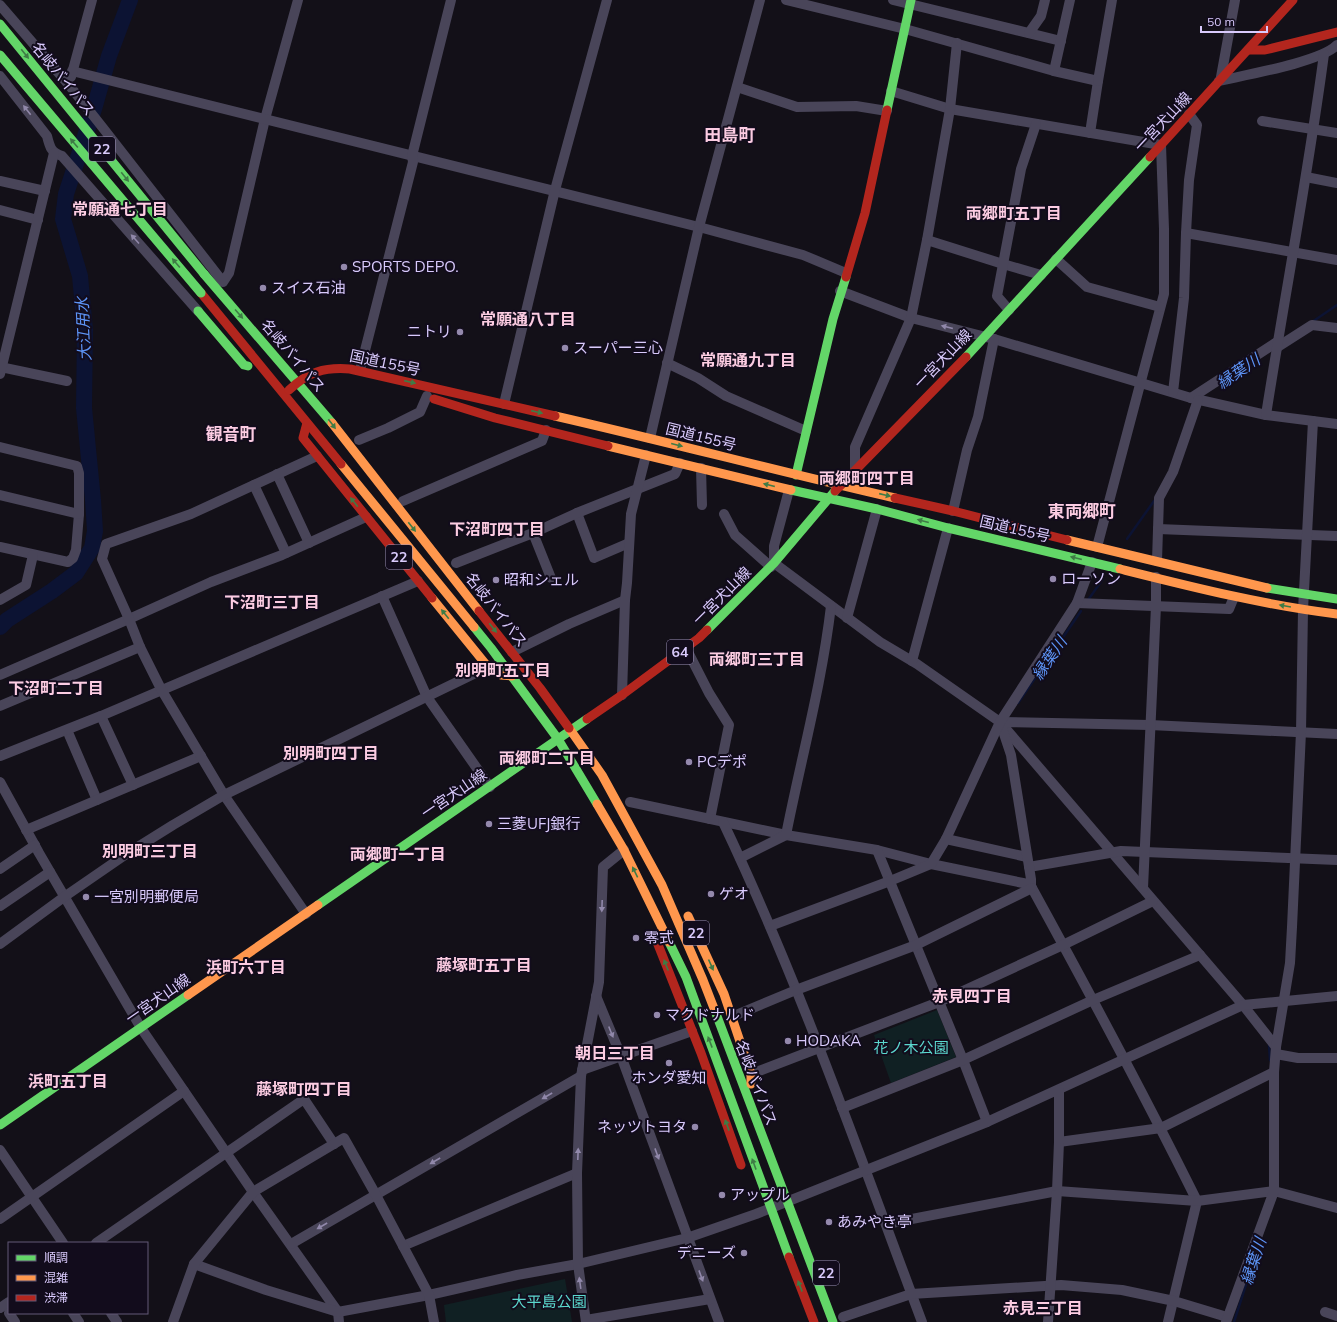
<svg xmlns="http://www.w3.org/2000/svg" width="1337" height="1322" viewBox="0 0 1337 1322" font-family="Mulish,'Noto Sans JP',sans-serif">
	<style>
		.green { fill: #102023 }
		.lines { fill: none; stroke-linecap: round; stroke-linejoin: round }
		.stream { stroke: #0c1333; stroke-width: 2.5 }
		.river { stroke: #0c1333; stroke-width: 16 }
		.street { stroke: #494559; stroke-width: 10 }
		.fast { stroke: #63d668; stroke-width: 9 }
		.slow { stroke: #ff974d; stroke-width: 9 }
		.jam { stroke: #b3261e; stroke-width: 9 }
		.fast-bridge { stroke: #63d668; stroke-width: 9 }
		.oneway { fill: #3f7b46 }
		.oneway2 { fill: #9188aa }
		.poi-dot { fill: #9489ac; stroke: #120c1c; stroke-width: 1.5 }
		.labels { text-anchor: middle; stroke-width: 4; stroke-linejoin: round; paint-order: stroke }
		.shield { fill: #120c1c; stroke: #9d91b9; stroke-width: 1 }
		.shield-label { font-size: 14px; font-weight: bold; fill: #d9cafc }
		.street-label { font-size: 15px; fill: #d9cafc; stroke: #120c1c }
		.poi-label { font-size: 15px; fill: #d9cafc; stroke: #120c1c; text-anchor: start }
		.park-label { font-size: 15px; fill: #5bd7ce; stroke: #120c1c }
		.neighbourhood-label { font-size: 16px; font-weight: bold; fill: #fccce2; stroke: #120c1c }
		.water-label { font-size: 16px; font-style: italic; fill: #5d94f6; stroke: #120c1c }
		.quarter-label { font-size: 17px; font-weight: bold; fill: #fccce2; stroke: #120c1c }
	</style>
	<rect width="100%" height="100%" fill="#131018"/>
	<!-- green -->
	<g class="green">
		<polygon points="937,1010 956,1057 891,1083 874,1035"/>
		<polygon points="565,1279 572,1322 446,1322 444,1305"/>
	</g>
	<g class="lines">
		<!-- stream -->
		<g class="stream">
			<polyline points="1312,322 1337,305"/>
			<polyline points="1127,539 1154,501"/>
			<polyline points="1088,600 1103,579"/>
			<polyline points="1018,703 1081,611"/>
			<polyline points="1269,1045 1270,1060"/>
			<polyline points="1234,1322 1252,1266"/>
		</g>
		<!-- river -->
		<polyline class="river" points="0,627 7,620 52,591 76,573 92,548 95,531 93,500 84,408 85,330 80,276 63,219 66,194 94,109 109,56 130,0"/>
		<!-- street -->
		<g class="street">
			<polyline points="786,0 905,29 1054,71 1098,81 1090,133"/>
			<polyline points="893,0 1061,41"/>
			<polyline points="0,5 69,85 103,128 223,282 229,273 265,119 298,0"/>
			<polyline points="1029,33 1041,16 1045,0"/>
			<polyline points="72,71 699,227 803,255 846,273"/>
			<polyline points="1054,71 1070,0"/>
			<path d="M0,76L47,136C50,148 51,152 62,156L198,311"/>
			<polyline points="71,77 92,0"/>
			<polyline points="1221,77 1235,0"/>
			<polyline points="1098,81 1112,0"/>
			<path d="M1219,81C1245,75 1321,62 1337,45"/>
			<polyline points="737,87 797,107 856,106 887,111"/>
			<polyline points="891,91 950,109 1161,145 1164,229 1164,294 1097,547"/>
			<polyline points="1262,121 1337,133"/>
			<polyline points="1306,177 1337,183"/>
			<polyline points="0,181 45,191"/>
			<polyline points="0,210 38,220"/>
			<polyline points="1186,233 1337,260"/>
			<polyline points="927,240 1003,264 1041,275"/>
			<polyline points="1056,259 1087,287 1160,307"/>
			<polyline points="840,291 911,318 994,339 1191,398 1266,415 1337,424"/>
			<polyline points="1009,310 997,296 1021,169 1036,124"/>
			<polyline points="1276,348 1312,325 1337,328"/>
			<polyline points="667,363 698,378 726,396 806,431"/>
			<polyline points="0,367 67,381"/>
			<polyline points="360,370 413,162 412,156 451,0"/>
			<polyline points="0,374 54,153"/>
			<polyline points="1173,392 1184,298 1186,233 1189,180 1197,125 1189,114"/>
			<polyline points="1191,398 1277,342"/>
			<polyline points="504,404 555,190 607,0"/>
			<path d="M1266,415C1285,294 1308,175 1324,54"/>
			<polyline points="650,438 699,227 760,0"/>
			<polyline points="359,440 388,428 420,412 427,396"/>
			<polyline points="0,447 77,466 79,473 79,514 76,550 73,558 68,562 0,547"/>
			<polyline points="701,468 702,505"/>
			<polyline points="855,469 855,447 911,318 927,240 950,109 957,43"/>
			<polyline points="277,474 309,543"/>
			<polyline points="254,485 286,553"/>
			<polyline points="789,490 774,546 774,563 880,642 917,664 1000,722 1243,1005 1276,1047"/>
			<polyline points="0,495 79,514"/>
			<polyline points="403,501 542,441 546,430"/>
			<polyline points="953,511 967,450 978,417 994,339"/>
			<polyline points="577,513 594,558 629,543"/>
			<polyline points="724,514 735,535 771,567"/>
			<polyline points="1158,529 1337,536"/>
			<polyline points="533,533 551,578"/>
			<polyline points="1157,561 1159,498 1173,472 1198,400"/>
			<polyline points="456,563 533,533 577,513 675,474 680,463"/>
			<polyline points="382,596 427,697 490,787"/>
			<polyline points="0,600 26,585 33,555"/>
			<polyline points="1077,603 1229,609 1234,597"/>
			<polyline points="847,618 877,509"/>
			<polyline points="686,648 709,693 729,725 710,819"/>
			<polyline points="512,652 569,624 625,600"/>
			<polyline points="912,661 948,528"/>
			<polyline points="0,675 129,619 211,582 282,555 366,517"/>
			<polyline points="622,695 625,600 627,583 631,514 646,455"/>
			<polyline points="0,706 140,647"/>
			<polyline points="101,716 133,785"/>
			<polyline points="67,730 97,800"/>
			<polyline points="0,756 101,716 418,581"/>
			<polyline points="0,782 39,853 141,1028 253,1192 338,1312 339,1322"/>
			<path d="M630,802L786,835L877,850L931,864L1028,884L1032,888C1089,992 1145,1096 1197,1201L1168,1322"/>
			<path d="M723,822C800,984 859,1154 922,1322"/>
			<polyline points="26,830 201,756"/>
			<polyline points="946,839 1027,857"/>
			<polyline points="877,850 963,1060 987,1122"/>
			<path d="M740,858L786,835C801,759 822,683 831,606"/>
			<polyline points="1029,867 1121,851 1337,860"/>
			<polyline points="0,869 35,845"/>
			<polyline points="1031,887 1031,879 1011,755 1000,722 1150,725 1337,734"/>
			<polyline points="1143,888 1156,606 1156,577"/>
			<polyline points="0,906 50,872"/>
			<polyline points="306,914 224,795 161,689 140,647 129,619 102,559 106,544 191,514 317,456"/>
			<polyline points="770,926 890,881 931,864 946,839 1000,722 1077,603 1092,562"/>
			<polyline points="0,944 64,897 125,855 173,825 224,795 488,667"/>
			<polyline points="596,996 621,1056 719,1322"/>
			<polyline points="731,1017 796,990 916,945 1032,888"/>
			<polyline points="1276,1054 1298,1058 1337,1058"/>
			<polyline points="582,1070 692,1031"/>
			<polyline points="751,1074 939,1002 1063,945 1153,901"/>
			<polyline points="842,1108 963,1060 1093,1000 1200,955"/>
			<polyline points="1059,1142 1161,1128 1274,1072"/>
			<polyline points="0,1150 63,1243"/>
			<polyline points="0,1219 184,1091"/>
			<polyline points="886,1224 1057,1191 1197,1201 1274,1191 1337,1208"/>
			<polyline points="96,1243 304,1099 334,1144"/>
			<polyline points="291,1244 581,1076"/>
			<polyline points="403,1246 577,1173"/>
			<polyline points="194,1264 266,1290 338,1312 429,1295 517,1275 578,1264 687,1238 756,1214 987,1122 1243,1005 1337,996"/>
			<polyline points="0,1308 9,1302"/>
			<polyline points="1325,1312 1337,1316"/>
			<polyline points="9,1313 15,1322"/>
			<polyline points="73,1313 79,1322"/>
			<polyline points="111,1313 117,1322"/>
			<polyline points="843,1317 911,1294 1061,1285 1122,1290 1174,1301 1227,1317"/>
			<polyline points="586,1320 710,1299"/>
			<polyline points="173,1322 194,1264 253,1192 344,1138 376,1195 429,1295 434,1322"/>
			<polyline points="586,1322 578,1264 577,1173 581,1076 599,982 603,867 624,850"/>
			<polyline points="1048,1322 1057,1191 1059,1142 1059,1090"/>
			<polyline points="1226,1322 1274,1191 1274,1072 1276,1047 1290,963 1292,927 1301,732 1303,610 1313,421"/>
		</g>
		<!-- fast -->
		<g class="fast">
			<polyline points="887,110 911,0"/>
			<polyline points="204,274 332,423"/>
			<polyline points="198,311 244,365 248,366"/>
			<polyline points="966,357 1150,157"/>
			<polyline points="796,475 833,319 846,277"/>
			<polyline points="791,490 877,509 948,528 1120,569"/>
			<polyline points="1267,588 1337,599"/>
			<polyline points="474,627 491,648 558,739 597,804"/>
			<polyline points="707,630 774,563 835,491"/>
			<polyline points="318,905 587,719"/>
			<polyline points="669,942 686,977 789,1257"/>
			<polyline points="715,1011 833,1322"/>
			<polyline points="0,1125 188,995"/>
		</g>
		<!-- slow -->
		<g class="slow">
			<path d="M555,416C669,442 781,472 895,498"/>
			<polyline points="332,423 479,611"/>
			<polyline points="608,446 791,490"/>
			<polyline points="341,464 474,627"/>
			<polyline points="1067,540 1267,588"/>
			<path d="M1120,569C1192,587 1263,605 1337,614"/>
			<polyline points="432,598 488,667 501,675 512,676"/>
			<polyline points="569,728 602,775 662,885 703,980 715,1011"/>
			<polyline points="597,804 624,850 669,942"/>
			<polyline points="688,916 724,994 751,1074 751,1084"/>
			<polyline points="188,995 318,905"/>
		</g>
		<!-- jam -->
		<g class="jam">
			<polyline points="1248,50 1265,50 1337,32"/>
			<polyline points="1150,157 1293,0"/>
			<polyline points="846,277 865,213 887,110"/>
			<polyline points="201,293 341,464"/>
			<path d="M289,390C308,372 324,367 350,369L555,416"/>
			<polyline points="434,399 495,418 608,446"/>
			<polyline points="307,423 303,438 432,598"/>
			<polyline points="835,491 966,357"/>
			<polyline points="895,498 953,511 1067,540"/>
			<polyline points="479,611 540,688 569,728"/>
			<polyline points="587,719 622,695 699,638 707,630"/>
			<polyline points="657,942 701,1053 741,1165"/>
			<polyline points="789,1257 814,1322"/>
		</g>
		<!-- fast-bridge -->
		<g class="fast-bridge">
			<polyline points="0,24 204,274"/>
			<polyline points="0,55 201,293"/>
		</g>
	</g>
	<!-- one-way arrows -->
	<defs><path id="oneway-solid" d="M-6-.8H1V-3.2L6.5 0L1 3.2V.8H-6Z"/></defs>
	<g class="oneway">
		<use href="#oneway-solid" transform="translate(25 54) rotate(51)"/>
		<use href="#oneway-solid" transform="translate(74 143) rotate(-130)"/>
		<use href="#oneway-solid" transform="translate(125 177) rotate(51)"/>
		<use href="#oneway-solid" transform="translate(176 263) rotate(-130)"/>
		<use href="#oneway-solid" transform="translate(239 314) rotate(49)"/>
		<use href="#oneway-solid" transform="translate(410 382) rotate(13)"/>
		<use href="#oneway-solid" transform="translate(537 412) rotate(13)"/>
		<use href="#oneway-solid" transform="translate(332 424) rotate(53)"/>
		<use href="#oneway-solid" transform="translate(677 445) rotate(14)"/>
		<use href="#oneway-solid" transform="translate(769 485) rotate(-166)"/>
		<use href="#oneway-solid" transform="translate(885 495) rotate(13)"/>
		<use href="#oneway-solid" transform="translate(354 502) rotate(-129)"/>
		<use href="#oneway-solid" transform="translate(923 521) rotate(-165)"/>
		<use href="#oneway-solid" transform="translate(412 527) rotate(52)"/>
		<use href="#oneway-solid" transform="translate(1076 558) rotate(-166)"/>
		<use href="#oneway-solid" transform="translate(1285 606) rotate(-170)"/>
		<use href="#oneway-solid" transform="translate(445 614) rotate(-129)"/>
		<use href="#oneway-solid" transform="translate(493 628) rotate(52)"/>
		<use href="#oneway-solid" transform="translate(635 872) rotate(-116)"/>
		<use href="#oneway-solid" transform="translate(666 965) rotate(-112)"/>
		<use href="#oneway-solid" transform="translate(711 965) rotate(66)"/>
		<use href="#oneway-solid" transform="translate(710 1042) rotate(-111)"/>
		<use href="#oneway-solid" transform="translate(727 1125) rotate(-110)"/>
		<use href="#oneway-solid" transform="translate(754 1164) rotate(-110)"/>
		<use href="#oneway-solid" transform="translate(800 1286) rotate(-111)"/>
	</g>
	<g class="oneway2">
		<use href="#oneway-solid" transform="translate(27 110) rotate(-128)"/>
		<use href="#oneway-solid" transform="translate(135 239) rotate(-132)"/>
		<use href="#oneway-solid" transform="translate(947 327) rotate(-166)"/>
		<use href="#oneway-solid" transform="translate(602 906) rotate(92)"/>
		<use href="#oneway-solid" transform="translate(611 1032) rotate(68)"/>
		<use href="#oneway-solid" transform="translate(547 1096) rotate(150)"/>
		<use href="#oneway-solid" transform="translate(578 1154) rotate(-88)"/>
		<use href="#oneway-solid" transform="translate(657 1154) rotate(70)"/>
		<use href="#oneway-solid" transform="translate(435 1161) rotate(150)"/>
		<use href="#oneway-solid" transform="translate(322 1226) rotate(150)"/>
		<use href="#oneway-solid" transform="translate(701 1276) rotate(70)"/>
		<use href="#oneway-solid" transform="translate(580 1283) rotate(-98)"/>
	</g>
	<!-- markers -->
	<g class="poi-dot">
		<circle cx="344" cy="267" r="4"/>
		<circle cx="263" cy="288" r="4"/>
		<circle cx="460" cy="332" r="4"/>
		<circle cx="565" cy="348" r="4"/>
		<circle cx="1053" cy="579" r="4"/>
		<circle cx="496" cy="580" r="4"/>
		<circle cx="689" cy="762" r="4"/>
		<circle cx="489" cy="824" r="4"/>
		<circle cx="711" cy="894" r="4"/>
		<circle cx="86" cy="897" r="4"/>
		<circle cx="636" cy="938" r="4"/>
		<circle cx="657" cy="1015" r="4"/>
		<circle cx="788" cy="1041" r="4"/>
		<circle cx="669" cy="1063" r="4"/>
		<circle cx="695" cy="1127" r="4"/>
		<circle cx="722" cy="1195" r="4"/>
		<circle cx="829" cy="1222" r="4"/>
		<circle cx="744" cy="1253" r="4"/>
	</g>
	<g class="labels">
		<!-- shield labels -->
		<g class="shield">
			<rect x="89" y="137" width="26" height="24" rx="3"/>
			<rect x="386" y="545" width="26" height="24" rx="3"/>
			<rect x="667" y="640" width="26" height="24" rx="3"/>
			<rect x="683" y="921" width="26" height="24" rx="3"/>
			<rect x="813" y="1261" width="26" height="24" rx="3"/>
		</g>
		<g class="shield-label">
			<text x="102" y="154">22</text>
			<text x="399" y="562">22</text>
			<text x="680" y="657">64</text>
			<text x="696" y="938">22</text>
			<text x="826" y="1278">22</text>
		</g>
		<!-- street labels -->
		<g class="street-label">
			<text transform="translate(63 79) rotate(51)" y="5">名岐バイパス</text>
			<text transform="translate(1163 122) rotate(-47)" y="5">一宮犬山線</text>
			<text transform="translate(293 356) rotate(50)" y="5">名岐バイパス</text>
			<text transform="translate(943 359) rotate(-46)" y="5">一宮犬山線</text>
			<text transform="translate(385 363) rotate(12)" y="5">国道155号</text>
			<text transform="translate(701 437) rotate(14)" y="5">国道155号</text>
			<text transform="translate(1015 529) rotate(13)" y="5">国道155号</text>
			<text transform="translate(722 596) rotate(-45)" y="5">一宮犬山線</text>
			<text transform="translate(496 610) rotate(52)" y="5">名岐バイパス</text>
			<text transform="translate(454 794) rotate(-34)" y="5">一宮犬山線</text>
			<text transform="translate(158 999) rotate(-35)" y="5">一宮犬山線</text>
			<text transform="translate(756 1083) rotate(69)" y="5">名岐バイパス</text>
		</g>
		<!-- poi labels -->
		<g class="poi-label">
			<text x="352" y="272">SPORTS DEPO.</text>
			<text x="271" y="293">スイス石油</text>
			<text x="452" y="337" text-anchor="end">ニトリ</text>
			<text x="573" y="353">スーパー三心</text>
			<text x="1061" y="584">ローソン</text>
			<text x="504" y="585">昭和シェル</text>
			<text x="697" y="767">PCデポ</text>
			<text x="497" y="829">三菱UFJ銀行</text>
			<text x="719" y="899">ゲオ</text>
			<text x="94" y="902">一宮別明郵便局</text>
			<text x="644" y="943">零式</text>
			<text x="665" y="1020">マクドナルド</text>
			<text x="796" y="1046">HODAKA</text>
			<text x="669" y="1083" text-anchor="middle">ホンダ愛知</text>
			<text x="687" y="1132" text-anchor="end">ネッツトヨタ</text>
			<text x="730" y="1200">アップル</text>
			<text x="837" y="1227">あみやき亭</text>
			<text x="736" y="1258" text-anchor="end">デニーズ</text>
		</g>
		<!-- park labels -->
		<g class="park-label">
			<text x="911" y="1053">花ノ木公園</text>
			<text x="549" y="1307">大平島公園</text>
		</g>
		<!-- neighbourhood labels -->
		<g class="neighbourhood-label">
			<text x="120" y="215">常願通七丁目</text>
			<text x="1014" y="219">両郷町五丁目</text>
			<text x="528" y="325">常願通八丁目</text>
			<text x="748" y="366">常願通九丁目</text>
			<text x="867" y="484">両郷町四丁目</text>
			<text x="497" y="535">下沼町四丁目</text>
			<text x="272" y="608">下沼町三丁目</text>
			<text x="757" y="665">両郷町三丁目</text>
			<text x="503" y="676">別明町五丁目</text>
			<text x="56" y="694">下沼町二丁目</text>
			<text x="331" y="759">別明町四丁目</text>
			<text x="547" y="764">両郷町二丁目</text>
			<text x="150" y="857">別明町三丁目</text>
			<text x="398" y="860">両郷町一丁目</text>
			<text x="484" y="971">藤塚町五丁目</text>
			<text x="246" y="973">浜町六丁目</text>
			<text x="972" y="1002">赤見四丁目</text>
			<text x="615" y="1059">朝日三丁目</text>
			<text x="68" y="1087">浜町五丁目</text>
			<text x="304" y="1095">藤塚町四丁目</text>
			<text x="1043" y="1314">赤見三丁目</text>
		</g>
		<!-- water labels -->
		<g class="water-label">
			<text transform="translate(83 329) rotate(-93)" y="6">大江用水</text>
			<text transform="translate(1238 371) rotate(-34)" y="6">縁葉川</text>
			<text transform="translate(1049 658) rotate(-56)" y="6">縁葉川</text>
			<text transform="translate(1253 1261) rotate(-72)" y="6">縁葉川</text>
		</g>
		<!-- quarter labels -->
		<g class="quarter-label">
			<text x="730" y="141">田島町</text>
			<text x="231" y="440">観音町</text>
			<text x="1082" y="517">東両郷町</text>
		</g>
	</g>
	<!-- legend -->
	<rect x="8" y="1242" width="140" height="72" fill="#120c1c" stroke="#625876"/>
	<rect x="16" y="1255" width="20" height="6" fill="#63d668" stroke="#625876"/>
	<text x="44" y="1262" font-size="12" fill="#d9cafc">順調</text>
	<rect x="16" y="1275" width="20" height="6" fill="#ff974d" stroke="#625876"/>
	<text x="44" y="1282" font-size="12" fill="#d9cafc">混雑</text>
	<rect x="16" y="1295" width="20" height="6" fill="#b3261e" stroke="#625876"/>
	<text x="44" y="1302" font-size="12" fill="#d9cafc">渋滞</text>
	<!-- scale -->
	<path d="M1201 26v6h66v-6" fill="none" stroke="#d9cafc" stroke-width="2"/>
	<text x="1207" y="26" font-size="12" fill="#d9cafc" stroke="#120c1c" stroke-width="3" paint-order="stroke">50 m</text>
</svg>
